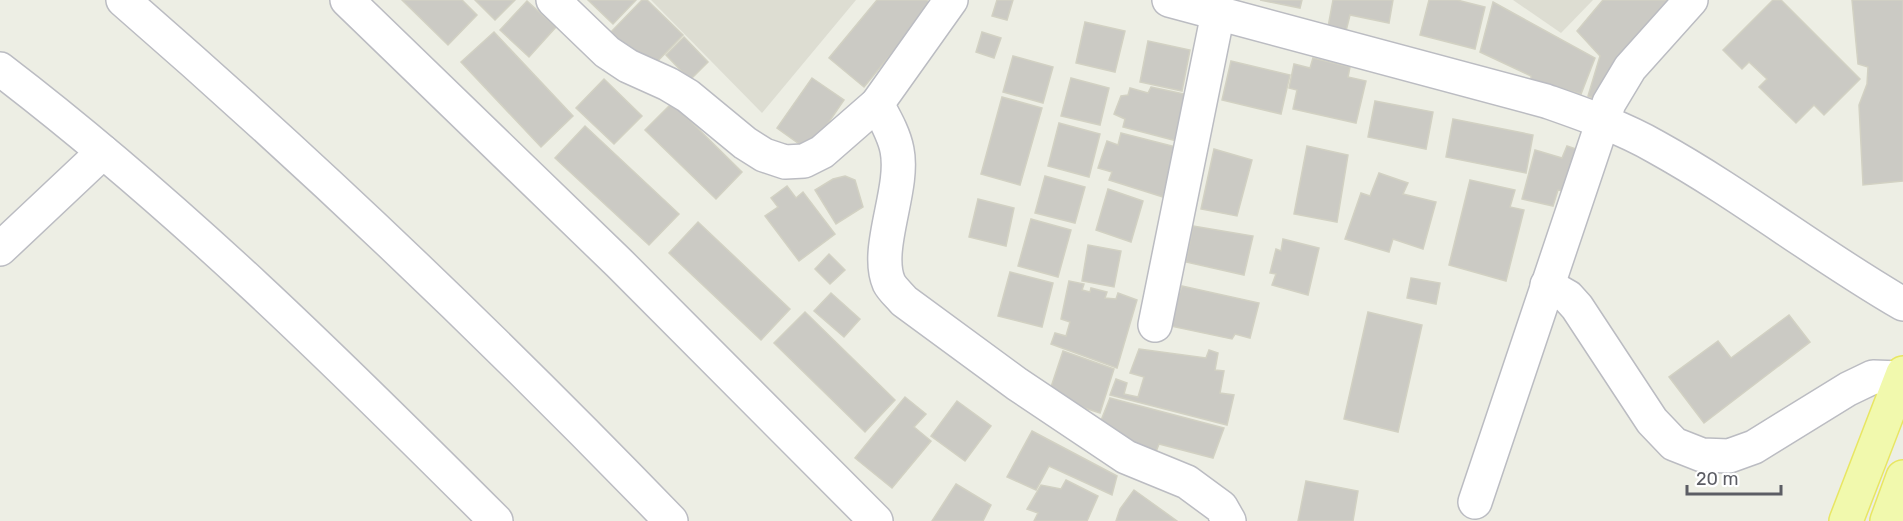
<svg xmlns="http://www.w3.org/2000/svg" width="1903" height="521" viewBox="0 0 1903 521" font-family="Rubik,sans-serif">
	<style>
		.education { fill: #ddddd2 }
		.building { fill: #cbcac4; stroke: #d2d1c3; stroke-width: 1.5 }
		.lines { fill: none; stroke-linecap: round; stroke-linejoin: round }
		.minor-casing { stroke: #bbbcc2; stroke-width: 36 }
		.major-casing { stroke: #e8e663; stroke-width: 36 }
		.minor { stroke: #fff; stroke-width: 33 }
		.major { stroke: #f1f9ad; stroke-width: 33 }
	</style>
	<rect width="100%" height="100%" fill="#edeee4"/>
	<!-- education -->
	<g class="education">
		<polygon points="651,0 856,0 762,113"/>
		<polygon points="1513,0 1593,0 1561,33"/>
	</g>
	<!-- building -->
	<g class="building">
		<polygon points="402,0 462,0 477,15 448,45"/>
		<polygon points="475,0 515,0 495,20"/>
		<polygon points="588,0 636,0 613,24"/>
		<polygon points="642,0 647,0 683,35 649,70 611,32"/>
		<polygon points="877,0 926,0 932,4 864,87 829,58"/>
		<polygon points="997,0 1013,0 1007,20 992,16"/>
		<polygon points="1260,0 1302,0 1300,8"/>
		<polygon points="1333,0 1393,0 1389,23 1350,15 1346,31 1328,27"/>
		<polygon points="1429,0 1457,0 1485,7 1475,49 1420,35"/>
		<polygon points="1603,0 1687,0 1595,99 1588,96 1600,56 1577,31"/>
		<polygon points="1773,0 1781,0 1860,79 1824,115 1814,105 1796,123 1759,87 1767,79 1749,62 1742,69 1723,50"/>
		<polygon points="1852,0 1903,0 1903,181 1863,185 1859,105 1867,84 1868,67 1858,64"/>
		<polygon points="527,1 556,27 529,57 500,30"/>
		<polygon points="1493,2 1595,58 1581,94 1531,80 1531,76 1480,52"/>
		<polygon points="1085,22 1125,31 1115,72 1076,63"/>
		<polygon points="494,32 573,116 541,147 461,62"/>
		<polygon points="982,32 1001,38 994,58 976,52"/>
		<polygon points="684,37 708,62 690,80 666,55"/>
		<polygon points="1148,41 1190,50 1182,91 1140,82"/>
		<polygon points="1013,56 1053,67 1043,103 1003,92"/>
		<polygon points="1313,58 1350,67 1348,77 1366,81 1356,123 1293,109 1297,90 1289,88 1294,64 1310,68"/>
		<polygon points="1231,61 1290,75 1281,114 1222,100"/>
		<polygon points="812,78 844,100 809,151 777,128"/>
		<polygon points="1071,78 1109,88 1100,125 1061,116"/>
		<polygon points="604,79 642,116 614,144 576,108"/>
		<polygon points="1151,87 1189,95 1177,141 1123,127 1125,119 1114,114 1121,96 1128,95 1130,88 1148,93"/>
		<polygon points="1002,97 1042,108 1020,185 981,174"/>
		<polygon points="1375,101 1433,112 1426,149 1368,137"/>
		<polygon points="672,103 742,172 716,199 645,130"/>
		<polygon points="1453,119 1533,135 1526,173 1446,157"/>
		<polygon points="1059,123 1100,134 1089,177 1048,166"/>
		<polygon points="585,126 679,214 649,245 555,158"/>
		<polygon points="1121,133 1176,147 1163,197 1109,180 1112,172 1098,168 1107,141 1118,145"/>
		<polygon points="1307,146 1348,155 1337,222 1294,214"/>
		<polygon points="1567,146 1582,151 1571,192 1558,190 1553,206 1522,199 1535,150 1562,158"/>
		<polygon points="1214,149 1252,160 1237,216 1201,209"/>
		<polygon points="1379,173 1408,183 1403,194 1436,202 1423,249 1393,239 1389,252 1345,239 1361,193 1370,196"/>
		<polygon points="845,176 855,180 863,207 836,224 815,190 833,179"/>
		<polygon points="1045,176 1085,187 1075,223 1035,213"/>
		<polygon points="1470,180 1515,190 1510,207 1524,210 1506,281 1449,265"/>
		<polygon points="787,186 796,198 803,192 835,234 799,261 765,216 778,207 771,198"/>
		<polygon points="1108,189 1143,201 1131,242 1096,230"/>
		<polygon points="978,199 1014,208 1006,246 969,237"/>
		<polygon points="1031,219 1071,230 1058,277 1018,266"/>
		<polygon points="698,222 790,309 761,340 669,253"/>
		<polygon points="1193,226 1253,236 1244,275 1186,262"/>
		<polygon points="1283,239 1319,248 1308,295 1272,285 1276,274 1270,273 1276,249 1281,251"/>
		<polygon points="1088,245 1121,251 1114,287 1082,281"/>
		<polygon points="829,254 845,270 830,284 815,269"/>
		<polygon points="1010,272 1053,283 1042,327 998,316"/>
		<polygon points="1411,278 1440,283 1436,304 1407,298"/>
		<polygon points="1069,281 1084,284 1082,290 1090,292 1091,288 1107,292 1105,298 1116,299 1118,293 1137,300 1117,368 1051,344 1055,333 1066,336 1070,322 1061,319"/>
		<polygon points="1182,286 1259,303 1250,338 1235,334 1232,339 1161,324 1168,291 1180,292"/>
		<polygon points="831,293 860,319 844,337 814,311"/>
		<polygon points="805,312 895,400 865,432 774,343"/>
		<polygon points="1368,312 1422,325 1398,432 1344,419"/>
		<polygon points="1789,315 1810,342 1704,423 1669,377 1718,341 1731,358"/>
		<polygon points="1139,349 1206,358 1209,350 1218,353 1215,370 1224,371 1220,393 1234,395 1227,425 1110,395 1116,379 1127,383 1124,394 1138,397 1144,377 1130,373"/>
		<polygon points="1063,351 1114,369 1100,413 1048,396"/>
		<polygon points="905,397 926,414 914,427 931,441 892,488 855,458"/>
		<polygon points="1110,398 1224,428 1213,458 1159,444 1154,457 1096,433"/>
		<polygon points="957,401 991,426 965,461 931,436"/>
		<polygon points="1032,431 1117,476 1112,495 1049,466 1036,490 1007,477"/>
		<polygon points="1066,480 1098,496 1087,521 1034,521 1038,513 1027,509 1041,485 1061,489"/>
		<polygon points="1306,481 1358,491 1353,521 1298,521"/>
		<polygon points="956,484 991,505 983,521 932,521"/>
		<polygon points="1134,490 1177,521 1116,521 1120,509"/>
	</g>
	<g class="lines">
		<!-- minor casing -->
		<g class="minor-casing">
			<g id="minor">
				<path d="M123,0C313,165 496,340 671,521"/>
				<polyline points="347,0 619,263 876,521"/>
				<polyline points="553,0 607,52 628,66 668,84 688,96 745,143 764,155 785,162 804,161 822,152 877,104 951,0"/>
				<path d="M1169,0L1546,101C1583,114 1621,127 1656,147C1741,194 1818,255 1903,304"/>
				<path d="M0,69C178,205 338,363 496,521"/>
				<path d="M877,104C885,119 894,134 897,150C905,189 874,249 889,283C892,289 899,295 904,301L1017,384L1126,457L1187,482L1221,507L1229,521"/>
				<polyline points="0,249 103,152"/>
				<polyline points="1547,285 1568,297 1577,307 1652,421 1674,444 1702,455 1729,456 1754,447 1848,389 1873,377 1901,378"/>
				<polyline points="1155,325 1218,13"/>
				<polyline points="1475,502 1609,103 1630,68 1691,0"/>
			</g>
		</g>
		<!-- major casing -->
		<g class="major-casing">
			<g id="major">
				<polyline points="1846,521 1903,373"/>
				<polyline points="1887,521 1903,477"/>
			</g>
		</g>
		<!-- minor -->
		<use href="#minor" class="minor"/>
		<!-- major -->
		<use href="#major" class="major"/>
	</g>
	<!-- scale -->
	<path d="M1687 485v9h94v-9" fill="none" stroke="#5c5d64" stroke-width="3"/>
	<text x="1696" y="485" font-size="18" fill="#5c5d64" stroke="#ffffff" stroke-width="4.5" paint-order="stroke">20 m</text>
</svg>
